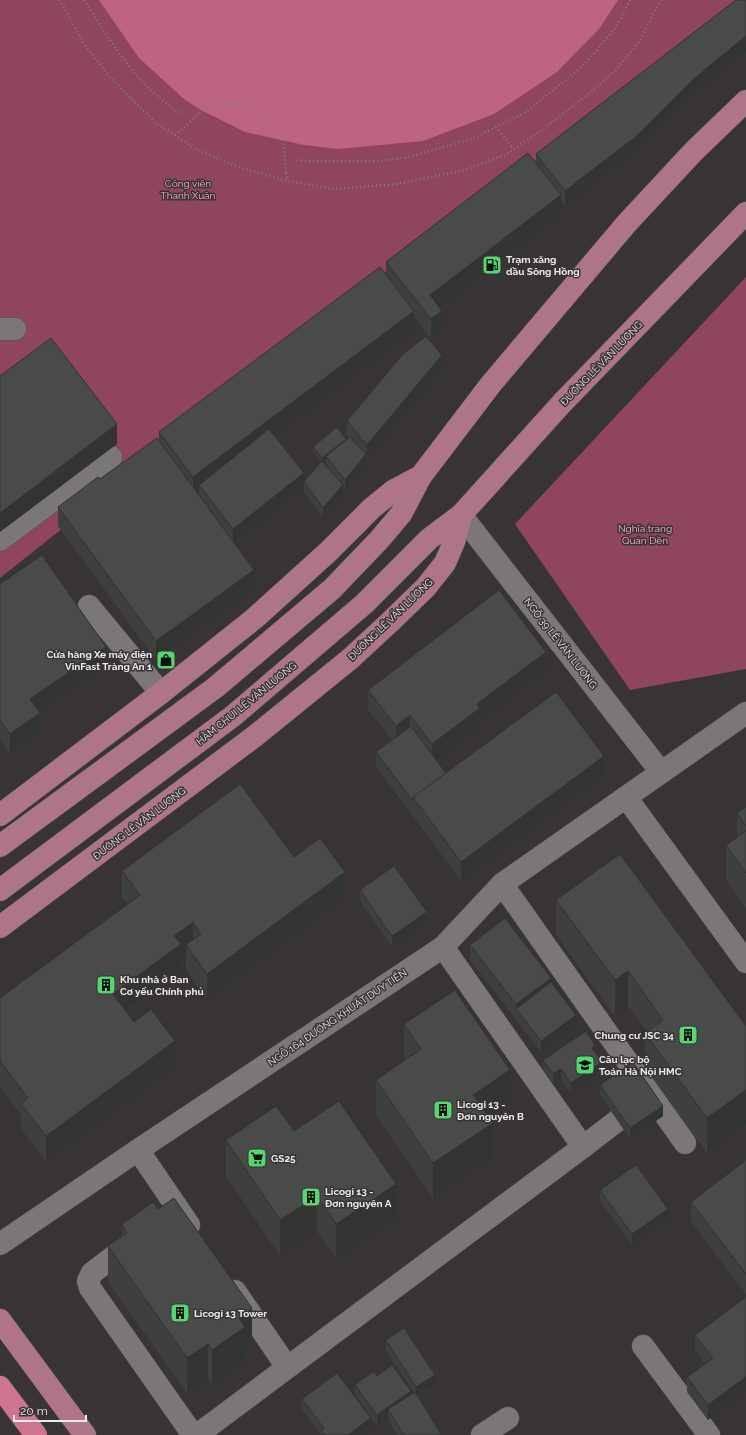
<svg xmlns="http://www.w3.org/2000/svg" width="746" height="1435" viewBox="0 0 746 1435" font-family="Raleway,sans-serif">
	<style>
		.green { fill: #8f455d }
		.water { fill: #be6380 }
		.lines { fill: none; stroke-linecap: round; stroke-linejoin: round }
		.minor-casing { stroke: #555253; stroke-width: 23 }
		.major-casing { stroke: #555253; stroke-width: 23 }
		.highway-casing { stroke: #555253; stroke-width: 23 }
		.path { stroke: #7f7c7c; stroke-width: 2.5; stroke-dasharray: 1 3; stroke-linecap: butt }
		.minor { stroke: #7b7677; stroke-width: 22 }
		.major { stroke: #ad7586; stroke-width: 22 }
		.highway { stroke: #ce7590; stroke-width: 22 }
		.path-bridge { stroke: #7f7c7c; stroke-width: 2.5; stroke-dasharray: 1 3; stroke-linecap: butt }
		.wall { fill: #3e403e; fill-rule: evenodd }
		.shaded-wall { fill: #323432 }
		.building { fill: #484b48; stroke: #323432 }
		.labels { text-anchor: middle; stroke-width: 3; stroke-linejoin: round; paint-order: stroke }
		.park-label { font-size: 10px; fill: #fcb2c6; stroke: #383435 }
		.poi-label { font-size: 10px; font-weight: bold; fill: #edebeb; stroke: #383435; text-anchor: start }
		.street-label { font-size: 10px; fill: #edebeb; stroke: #383435 }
	</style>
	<rect width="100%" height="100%" fill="#383435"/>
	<!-- green -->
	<g class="green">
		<polygon points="0,0 746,0 746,4 383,274 0,578"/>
		<polygon points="746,277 746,669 630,690 515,524"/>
	</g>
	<!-- water -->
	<polygon class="water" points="99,0 618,0 599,29 557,72 494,114 423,141 338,149 304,145 245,132 201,110 184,99 139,58"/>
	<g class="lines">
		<!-- minor casing -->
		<g class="minor-casing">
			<g id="minor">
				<polyline points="0,329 15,329"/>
				<polyline points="461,515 661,772"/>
				<polyline points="0,540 111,457"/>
				<polyline points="89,606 161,693"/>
				<polyline points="626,797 746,962"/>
				<polyline points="502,884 685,1143"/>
				<polyline points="583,1147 627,1113"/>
				<polyline points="138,1150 189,1225"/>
				<polyline points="131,1243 92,1273 88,1281 90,1288 193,1435"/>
				<polyline points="0,1244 138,1150 443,947 502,884 746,713"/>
				<polyline points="235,1291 287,1367"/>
				<polyline points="643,1346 709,1435"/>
				<polyline points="197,1435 583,1147 443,947"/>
				<polyline points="482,1435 508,1418"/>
			</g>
		</g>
		<!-- major casing -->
		<g class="major-casing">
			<g id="major">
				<polyline points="0,815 161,693 255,618 328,552 372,508 393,491 421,476 491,384 627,223 694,151 746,101"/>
				<polyline points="0,846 216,687 332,589 379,540 401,514 421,476"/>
				<polyline points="0,890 233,716 364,604 429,539 461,515"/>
				<polyline points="0,927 255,736 350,659 390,622 426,587 445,563 454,542 461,515 563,402 746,213"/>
				<polyline points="0,1320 85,1435"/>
			</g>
		</g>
		<!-- highway casing -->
		<g class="highway-casing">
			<polyline id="highway" points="0,1387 36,1435"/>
		</g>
		<!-- path -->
		<g class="path">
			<polyline points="59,0 64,7 84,44 109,76 157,124 196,149 240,168 288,181 334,189 396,184 461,171 505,155 543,129 585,97 616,70 639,42 661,0"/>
			<path d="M84,0C111,42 138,88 182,114"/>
			<polyline points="496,127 514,149"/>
			<polyline points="175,135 181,130"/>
			<polyline points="297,160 303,161 376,161 405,158 472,139 526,112 585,64 616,27 630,0"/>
			<polyline points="286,173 288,180"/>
		</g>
		<!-- minor -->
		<use href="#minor" class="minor"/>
		<!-- major -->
		<use href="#major" class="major"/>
		<!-- highway -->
		<use href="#highway" class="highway"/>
		<!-- path-bridge -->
		<polyline class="path-bridge" points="181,130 204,109 238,102 260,110 283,135 286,173"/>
	</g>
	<!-- wall -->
	<g class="wall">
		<polygon points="746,0 746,52 695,93 638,150 565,206 561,200 561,215 439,307 442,330 431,339 414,317 414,331 274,435 304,488 235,543 254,589 156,660 58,526 58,507 159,440 159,432 386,274 386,262 536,164 536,154"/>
		<path d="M442,370L367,460L366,459V465L345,490L343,488V495L323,518L304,492V481L321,462L313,452V447L346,440L349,438L347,436V421ZM326,460V466L323,462Z"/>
		<polygon points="0,584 106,666 39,712 40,732 10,753 0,740"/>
		<polygon points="546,671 480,722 480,727 436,761 446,773 604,775 461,881 376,767 376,752 392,740 368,710 368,690"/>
		<polygon points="746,807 746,908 726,880 726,845 737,837 737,813"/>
		<polygon points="294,857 345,898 207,999 186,970 186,952 181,957 181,970 126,1010 134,1022 175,1067 46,1162 21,1129 21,1115 0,1086 0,998 128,904 122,897 122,871"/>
		<polygon points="360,890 427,923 392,947 360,901"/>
		<polygon points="556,900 746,1026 746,1125 707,1153 645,1068 645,1033 647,1031 628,1006 615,1016 556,935"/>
		<polygon points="470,945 551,982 576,1025 541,1052 470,960"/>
		<polygon points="404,1024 510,1105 490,1119 493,1158 433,1198 376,1115 376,1080 405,1061 404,1059"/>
		<polygon points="595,1052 602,1073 571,1094 561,1079 553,1084 543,1070 543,1060"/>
		<polygon points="600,1085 663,1116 630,1139 600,1095"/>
		<polygon points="294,1131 396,1219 336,1259 317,1231 280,1256 226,1176 226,1140"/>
		<polygon points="746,1160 746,1294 691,1221 691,1202"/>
		<polygon points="600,1190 668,1219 632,1245 600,1201"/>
		<polygon points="122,1224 252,1343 245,1348 245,1362 212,1385 208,1379 187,1393 108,1282 108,1246 122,1237"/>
		<polygon points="746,1297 708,1420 687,1392 687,1377 705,1364 695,1350 695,1335"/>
		<polygon points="386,1340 435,1385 418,1397 441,1435 397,1435 388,1420 388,1418 377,1426 355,1395 355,1385 377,1376 411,1395 414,1393 386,1351"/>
		<polygon points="302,1399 371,1429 362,1435 321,1435 302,1409"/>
	</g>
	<!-- shaded-wall -->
	<g class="shaded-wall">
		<polygon points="746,36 746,52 695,93 638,150 565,206 565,191 695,78"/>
		<polygon points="561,195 561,215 430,314 430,295"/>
		<polygon points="414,311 414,331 202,489 199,485 199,492 193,496 193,477"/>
		<polygon points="442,311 442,330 431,339 431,319"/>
		<polygon points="442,355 442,370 367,460 367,445"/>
		<polygon points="117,424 117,444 0,532 0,513"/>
		<polygon points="346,439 346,444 326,456 326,460 322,463 322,458"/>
		<polygon points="366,454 366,465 345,490 345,480"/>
		<polygon points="304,473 304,488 233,544 233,529"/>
		<polygon points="343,485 343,495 323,518 323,508"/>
		<polygon points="254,570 254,589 156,660 156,641"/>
		<polygon points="106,647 106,666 30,718 30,699"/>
		<polygon points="546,652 546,671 480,722 480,727 432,764 432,744 477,704"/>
		<polygon points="40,713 40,732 10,753 10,734"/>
		<polygon points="410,715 410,734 396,745 396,726"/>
		<polygon points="604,756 604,775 461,881 461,862"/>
		<polygon points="345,872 345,898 207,999 207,974"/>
		<polygon points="427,912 427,923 392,947 392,936"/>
		<polygon points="193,922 193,948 186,945 186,952 181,957 181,970 113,1019 113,994 174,936"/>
		<polygon points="628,971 628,1006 615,1016 615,980"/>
		<polygon points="551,978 551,993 516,1009 516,1019 516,1004"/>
		<polygon points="576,1015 576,1025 541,1052 541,1041"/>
		<polygon points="175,1041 175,1067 46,1162 46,1136"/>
		<polygon points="595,1045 595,1056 592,1048"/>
		<polygon points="602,1062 602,1073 571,1094 571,1083"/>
		<polygon points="561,1069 561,1079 553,1084 553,1074"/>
		<polygon points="510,1070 510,1105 473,1130 473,1095"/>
		<polygon points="746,1090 746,1125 707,1153 707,1118"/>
		<polygon points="663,1106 663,1116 630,1139 630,1128"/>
		<polygon points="493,1123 493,1158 433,1198 433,1163"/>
		<polygon points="396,1184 396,1219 336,1259 336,1224"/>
		<polygon points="317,1196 317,1231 280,1256 280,1220"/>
		<polygon points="668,1209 668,1219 632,1245 632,1234"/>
		<polygon points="252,1308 252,1343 245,1348 245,1362 212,1385 212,1350 239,1318"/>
		<polygon points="208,1344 208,1379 187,1393 187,1358"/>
		<polygon points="435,1375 435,1385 416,1397 416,1387"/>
		<polygon points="746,1377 746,1392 708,1420 708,1405"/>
		<polygon points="411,1391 411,1401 388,1409 388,1418 377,1426 377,1415"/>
		<polygon points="371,1418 371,1429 362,1435 348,1435"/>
	</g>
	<!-- building -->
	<g class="building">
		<polygon points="736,0 746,0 746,36 695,78 638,135 565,191 536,154"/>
		<polygon points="528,153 561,195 430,295 442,311 431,319 386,262"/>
		<polygon points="380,267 414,311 193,477 159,432"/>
		<polygon points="426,336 442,355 367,445 347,421 403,354"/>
		<polygon points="51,338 117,424 0,513 0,376"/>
		<polygon points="337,427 346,439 322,458 313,447"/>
		<polygon points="269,429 304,473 233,529 199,485"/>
		<polygon points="350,437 366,454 345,480 326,456"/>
		<polygon points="157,438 254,570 156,641 58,507 98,477 100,479"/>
		<polygon points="322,461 343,485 323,508 304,481"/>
		<polygon points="42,555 106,647 30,699 40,713 10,734 0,720 0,584"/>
		<polygon points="499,590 546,652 477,704 480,708 432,744 410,715 396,726 368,690"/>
		<polygon points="556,692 604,756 461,862 413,797"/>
		<polygon points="411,726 446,773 413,797 413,801 376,752"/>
		<polygon points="240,784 294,857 320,838 345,872 207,974 186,945 201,934 193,922 174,936 181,944 113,994 134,1022 151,1009 175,1041 46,1136 21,1104 28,1098 0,1061 0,998 140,895 122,871"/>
		<polygon points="746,807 746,826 737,813"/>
		<polygon points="746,831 746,873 726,845"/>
		<polygon points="620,854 746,1026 746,1090 707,1118 645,1033 663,1020 628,971 615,980 556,900"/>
		<polygon points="394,866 427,912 392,936 360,890"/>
		<polygon points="505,918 551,978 516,1004 470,945"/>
		<polygon points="551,982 576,1015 541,1041 516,1009"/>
		<polygon points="455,990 510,1070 473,1095 493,1123 433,1163 376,1080 421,1049 404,1024"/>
		<polygon points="586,1031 595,1045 592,1048 602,1062 571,1083 561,1069 553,1074 543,1060"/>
		<polygon points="633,1062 663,1106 630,1128 600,1085"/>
		<polygon points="339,1101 396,1184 336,1224 317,1196 280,1220 226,1140 276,1106 294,1131"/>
		<polygon points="746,1160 746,1274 691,1202"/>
		<polygon points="636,1165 668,1209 632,1234 600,1190"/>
		<polygon points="174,1198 252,1308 239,1318 245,1327 212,1350 208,1344 187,1358 108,1246 127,1233 122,1224 153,1202 158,1209"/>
		<polygon points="746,1297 746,1377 708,1405 687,1377 713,1358 695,1335"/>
		<polygon points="404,1328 435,1375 416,1387 386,1340"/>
		<polygon points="392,1365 411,1391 377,1415 355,1385 374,1371 377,1376"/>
		<polygon points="337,1373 371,1418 348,1435 324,1435 321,1430 324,1428 302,1399"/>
		<polygon points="415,1392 441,1434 439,1435 404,1435 388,1409"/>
	</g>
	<!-- icons -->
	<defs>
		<g id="fuel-square" transform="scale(1)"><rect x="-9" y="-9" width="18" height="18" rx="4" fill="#56d671" stroke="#383435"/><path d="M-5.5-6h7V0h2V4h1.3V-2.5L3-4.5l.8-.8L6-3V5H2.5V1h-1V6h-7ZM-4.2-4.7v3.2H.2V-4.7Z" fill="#111"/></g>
		<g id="shop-square" transform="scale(1)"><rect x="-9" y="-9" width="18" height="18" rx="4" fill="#56d671" stroke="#383435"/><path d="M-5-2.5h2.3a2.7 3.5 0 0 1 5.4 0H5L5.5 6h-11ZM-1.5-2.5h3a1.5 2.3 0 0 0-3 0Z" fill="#111"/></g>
		<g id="building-square" transform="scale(1)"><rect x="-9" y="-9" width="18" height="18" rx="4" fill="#56d671" stroke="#383435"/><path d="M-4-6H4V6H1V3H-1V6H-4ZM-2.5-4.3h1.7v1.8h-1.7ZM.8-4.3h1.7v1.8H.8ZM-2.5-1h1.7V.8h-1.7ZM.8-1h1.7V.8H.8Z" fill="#111"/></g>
		<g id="school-square" transform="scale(1)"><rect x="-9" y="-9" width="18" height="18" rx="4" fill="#56d671" stroke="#383435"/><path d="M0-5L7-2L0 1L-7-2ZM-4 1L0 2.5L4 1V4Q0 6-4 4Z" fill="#111"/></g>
		<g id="supermarket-square" transform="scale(1)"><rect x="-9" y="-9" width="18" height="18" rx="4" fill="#56d671" stroke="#383435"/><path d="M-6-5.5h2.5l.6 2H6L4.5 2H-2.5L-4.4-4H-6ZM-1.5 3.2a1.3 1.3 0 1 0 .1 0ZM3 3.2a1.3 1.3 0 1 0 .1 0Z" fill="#111"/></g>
	</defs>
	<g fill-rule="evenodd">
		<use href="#fuel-square" x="492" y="265"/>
		<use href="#shop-square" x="166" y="660"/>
		<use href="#building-square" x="106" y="985"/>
		<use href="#building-square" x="688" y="1035"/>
		<use href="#school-square" x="585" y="1065"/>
		<use href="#building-square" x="443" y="1110"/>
		<use href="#supermarket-square" x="257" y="1158"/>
		<use href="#building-square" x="311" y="1197"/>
		<use href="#building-square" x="180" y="1313"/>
	</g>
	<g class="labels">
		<!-- park labels -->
		<g class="park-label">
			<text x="188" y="187">Công viên<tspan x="188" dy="12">Thanh Xuân</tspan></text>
			<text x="645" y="532">Nghĩa trang<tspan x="645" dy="12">Quán Dền</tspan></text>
		</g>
		<!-- poi labels -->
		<g class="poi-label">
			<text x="506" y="263">Trạm xăng<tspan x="506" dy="12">dầu Sông Hồng</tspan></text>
			<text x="152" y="658" text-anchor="end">Cửa hàng Xe máy điện<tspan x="152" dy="12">VinFast Tràng An 1</tspan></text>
			<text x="120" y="983">Khu nhà ở Ban<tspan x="120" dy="12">Cơ yếu Chính phủ</tspan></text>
			<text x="674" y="1039" text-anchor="end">Chung cư JSC 34</text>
			<text x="599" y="1063">Câu lạc bộ<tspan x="599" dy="12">Toán Hà Nội HMC</tspan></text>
			<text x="457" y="1108">Licogi 13 -<tspan x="457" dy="12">Đơn nguyên B</tspan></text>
			<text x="271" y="1162">GS25</text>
			<text x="325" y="1195">Licogi 13 -<tspan x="325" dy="12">Đơn nguyên A</tspan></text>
			<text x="194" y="1317">Licogi 13 Tower</text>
		</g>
		<!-- street labels -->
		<g class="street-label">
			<text transform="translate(601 363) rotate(-46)" y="4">ĐƯỜNG LÊ VĂN LƯƠNG</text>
			<text transform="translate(390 619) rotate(-44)" y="4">ĐƯỜNG LÊ VĂN LƯƠNG</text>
			<text transform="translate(561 643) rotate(52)" y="4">NGÕ 39 LÊ VĂN LƯƠNG</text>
			<text transform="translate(246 703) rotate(-39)" y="4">HẦM CHUI LÊ VĂN LƯƠNG</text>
			<text transform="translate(139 823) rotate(-37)" y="4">ĐƯỜNG LÊ VĂN LƯƠNG</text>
			<text transform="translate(337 1017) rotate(-34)" y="4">NGÕ 164 ĐƯỜNG KHUẤT DUY TIẾN</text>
		</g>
	</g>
	<!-- scale -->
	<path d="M14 1415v6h72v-6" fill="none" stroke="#edebeb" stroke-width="2"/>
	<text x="20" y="1415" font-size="12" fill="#edebeb" stroke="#383435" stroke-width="3" paint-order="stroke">20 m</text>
</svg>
